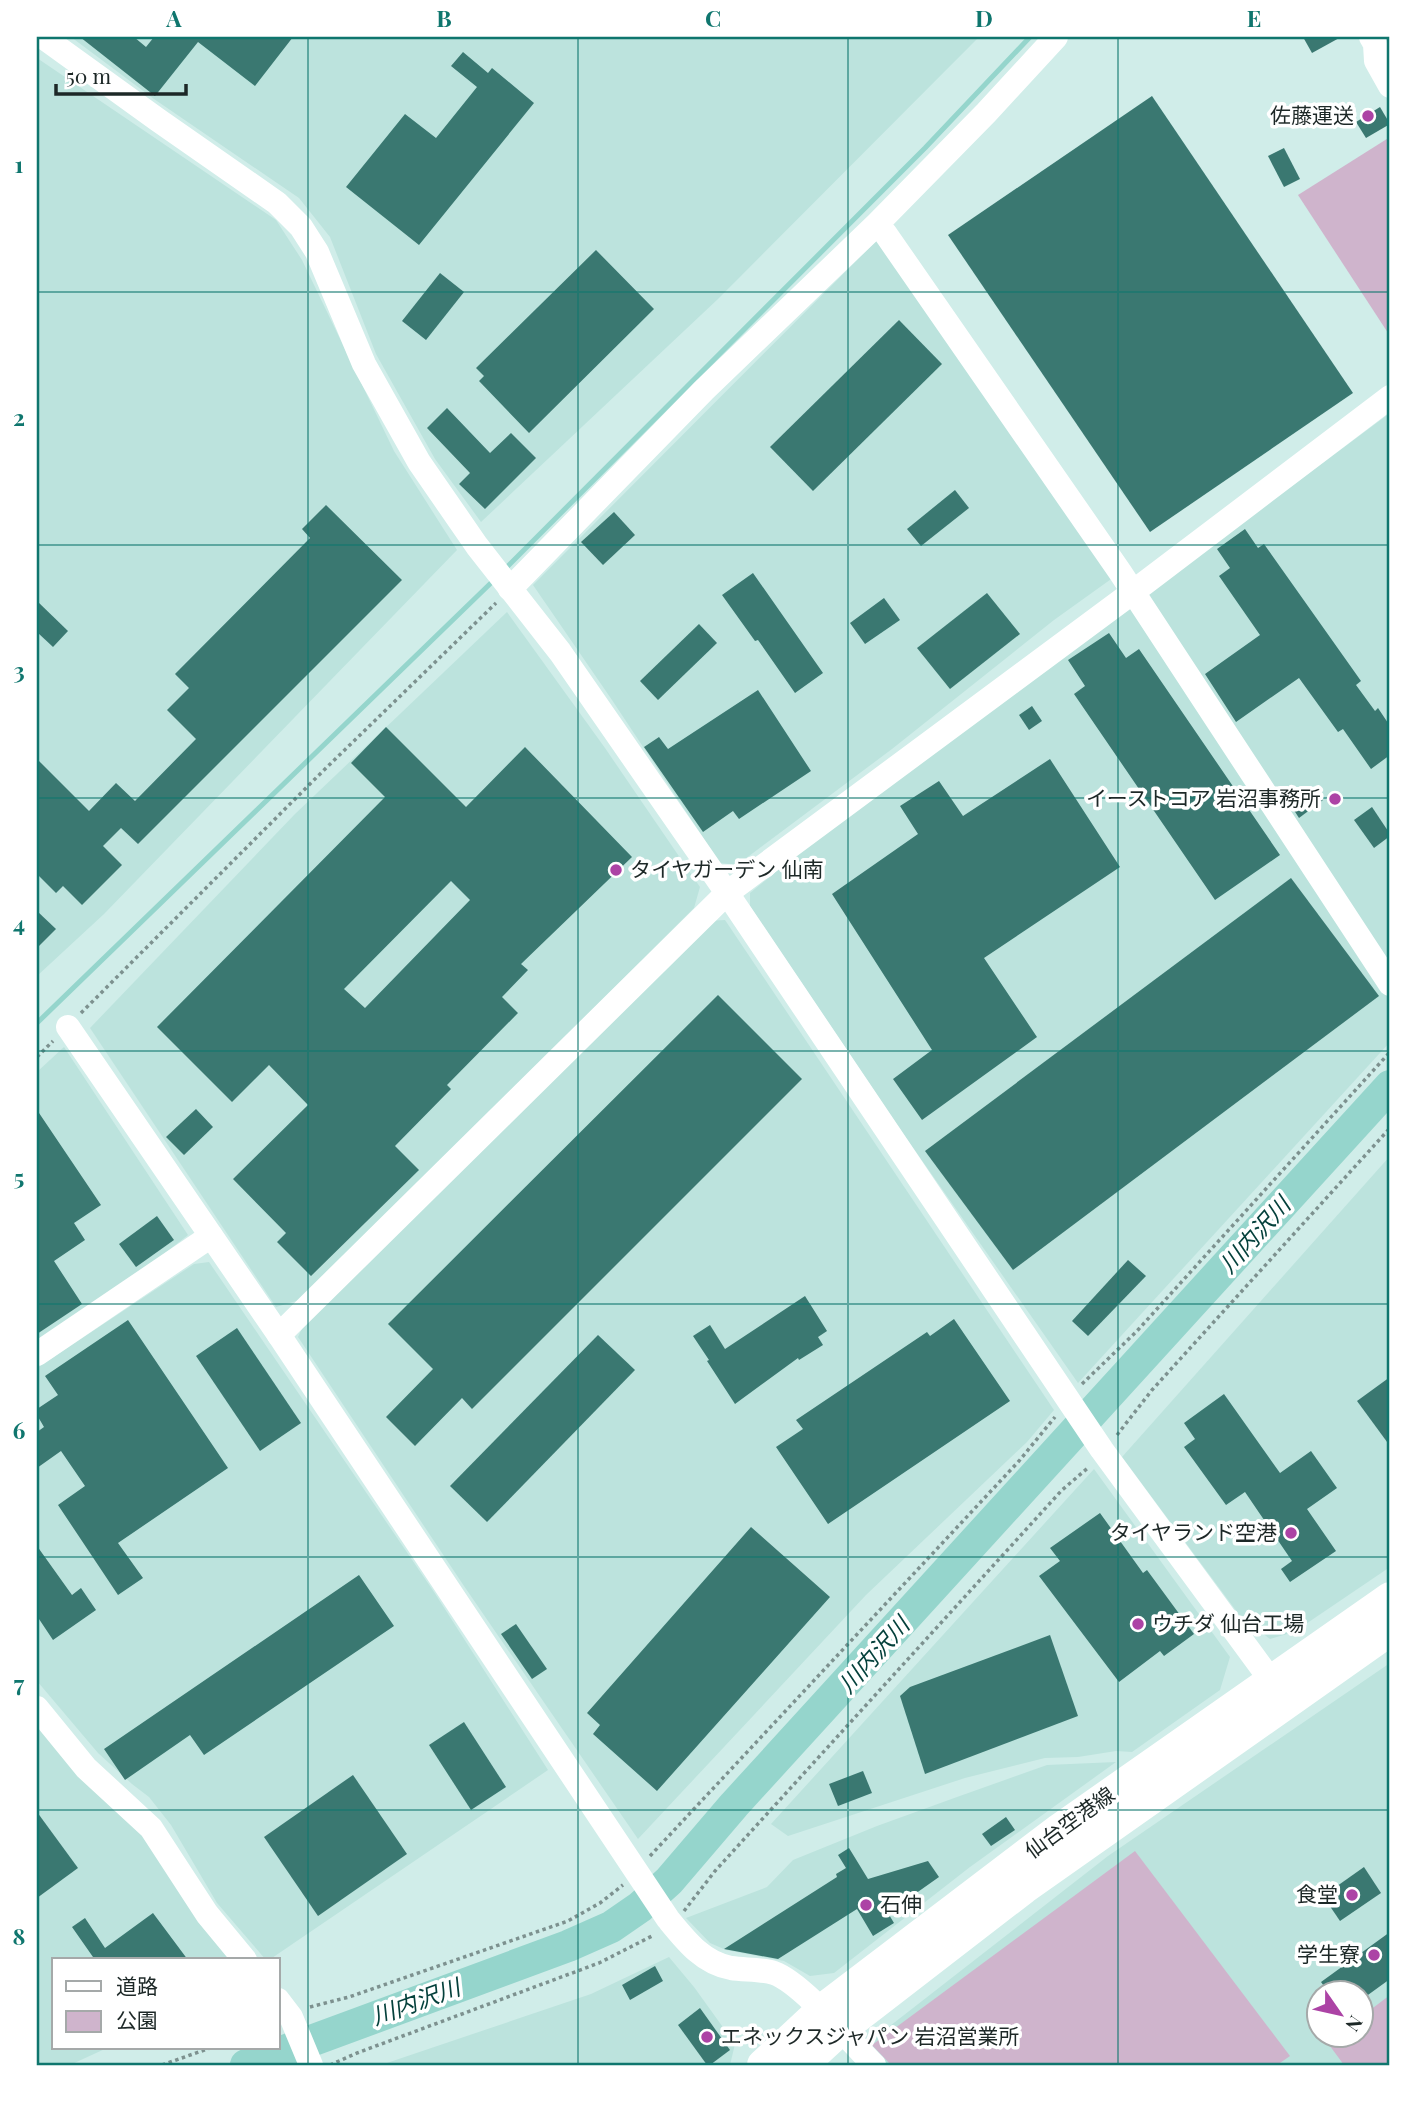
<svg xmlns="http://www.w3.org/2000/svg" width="1427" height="2102" viewBox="0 0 1427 2102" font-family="'Playfair Display','Noto Sans JP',serif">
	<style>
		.built { fill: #bce3dd; fill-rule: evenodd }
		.green { fill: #cfb4cc }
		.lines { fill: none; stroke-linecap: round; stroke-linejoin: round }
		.stream { stroke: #95d5cc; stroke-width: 5 }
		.river { stroke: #95d5cc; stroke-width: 32 }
		.building { fill: #3a7871; fill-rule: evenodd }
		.path { stroke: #7d918f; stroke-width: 3.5; stroke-dasharray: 3.5 3.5; stroke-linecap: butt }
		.minor { stroke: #fff; stroke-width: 24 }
		.major { stroke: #fff; stroke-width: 32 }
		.grid { fill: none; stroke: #0f766e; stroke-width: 2; stroke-opacity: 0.55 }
		.poi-dot { fill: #ac43a5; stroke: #fff; stroke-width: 2.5 }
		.labels { text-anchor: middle; stroke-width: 7; stroke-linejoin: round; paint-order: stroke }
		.poi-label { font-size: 21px; fill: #1d2827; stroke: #fff; text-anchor: end }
		.street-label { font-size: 21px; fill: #1d2827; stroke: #fff }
		.water-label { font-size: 23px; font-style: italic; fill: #05413c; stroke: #fff }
		.neatline { fill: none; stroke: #0f766e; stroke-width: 2.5 }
		.grid-label { font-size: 23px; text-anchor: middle; font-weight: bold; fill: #0f766e }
	</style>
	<rect width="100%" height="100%" fill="#d0ede9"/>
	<!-- built -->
	<g class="built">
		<polygon points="71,37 979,37 718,299 481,522 435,459 376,354 330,237 299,198 154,99"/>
		<polygon points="37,58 276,220 302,260 394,451 457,550 104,914 37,976"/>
		<polygon points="880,237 1114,577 1054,620 892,749 737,865 720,863 612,700 533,585"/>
		<polygon points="1390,413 1390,1042 1078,1383 902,1132 750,906 750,893 799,853"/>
		<polygon points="507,612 605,748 700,887 694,908 303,1299 276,1307 90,1028 295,814"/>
		<polygon points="725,920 1054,1410 1027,1442 866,1595 638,1839 464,1586 298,1337 304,1324 708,921"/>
		<polygon points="64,1047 188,1235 145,1269 37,1343 37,1072"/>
		<polygon points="1390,1156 1390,1567 1294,1632 1270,1639 1240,1616 1122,1457"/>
		<polygon points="209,1262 434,1592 548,1770 269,1960 266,1960 217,1903 171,1825 149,1797 132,1784 98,1753 37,1681 37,1368 194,1264"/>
		<polygon points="1094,1469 1230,1657 1220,1690 1132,1752 1116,1751 1078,1757 1045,1758 965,1778 788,1836 771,1824"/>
		<path d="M1390,1663V2065H864L854,2054L1108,1856ZM1318,1994H1360V2036H1318Z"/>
		<polygon points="37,1721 141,1832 232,1960 54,1960 54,2048 107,2048 70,2065 37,2065"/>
		<polygon points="1116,1762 970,1867 834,1973 810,1976 784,1961 726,1950 710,1943 686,1918 767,1887 793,1860 877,1826 957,1797 1047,1765"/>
		<polygon points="669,1957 694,1987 735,2044 730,2065 381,2065 591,1994"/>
	</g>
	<!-- green -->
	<g class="green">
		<polygon points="1390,137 1390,336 1298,195"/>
		<polygon points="1135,1851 1290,2056 1277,2065 891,2065 872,2045"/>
		<polygon points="1390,1995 1390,2065 1344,2065 1327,2042 1336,2036 1360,2036 1361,2017"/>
	</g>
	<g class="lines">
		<!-- stream -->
		<g class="stream">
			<polyline points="504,570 925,148 1030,37"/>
			<polyline points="37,1023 494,580"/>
		</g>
		<!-- river -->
		<polyline class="river" points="246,2065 568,1946 611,1927 640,1907 669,1881 734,1805 1390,1086"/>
	</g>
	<!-- building -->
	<g class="building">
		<polygon points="80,37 134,37 146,47 154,37 293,37 255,86 198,42 155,96"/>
		<polygon points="1303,37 1341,37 1312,53"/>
		<polygon points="463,52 488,73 492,68 534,103 419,245 346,187 405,114 436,138 477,87 451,66"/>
		<polygon points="1152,96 1353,393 1150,532 948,235"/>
		<polygon points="1380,107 1390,124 1366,138 1356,122"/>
		<polygon points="1284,148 1300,179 1284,187 1268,156"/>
		<polygon points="596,250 654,309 529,433 479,381 484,376 476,368"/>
		<polygon points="440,273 464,292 426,340 402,321"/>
		<polygon points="899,320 942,364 813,491 770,447"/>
		<polygon points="447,408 490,453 511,433 536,458 485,509 459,484 470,473 427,428"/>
		<polygon points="955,490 969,508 921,546 907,529"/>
		<polygon points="326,505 402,580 138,844 121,828 103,846 122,865 82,905 63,886 56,893 37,874 37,759 89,811 116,783 135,801 196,739 167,710 189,688 175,674 310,538 302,529"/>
		<polygon points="614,512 635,535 603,565 581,542"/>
		<polygon points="1245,529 1258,548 1264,544 1361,681 1356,685 1375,711 1378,708 1390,726 1390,755 1371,769 1343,729 1338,732 1299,678 1236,722 1205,674 1260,635 1219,576 1230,568 1217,549"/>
		<polygon points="753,573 823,673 795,693 758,640 755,641 722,595"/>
		<polygon points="987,593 1020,634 950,689 917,648"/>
		<polygon points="884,598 900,620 865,644 850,623"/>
		<polygon points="37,601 68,631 53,647 37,632"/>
		<polygon points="699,624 717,643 658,700 640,681"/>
		<polygon points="1109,633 1126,658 1139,649 1280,855 1215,900 1074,694 1085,686 1068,660"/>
		<polygon points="758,690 811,771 739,819 733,811 703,832 644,747 659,737 668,749"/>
		<polygon points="1032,706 1042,721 1029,730 1019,715"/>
		<path d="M386,727L466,807L525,747L632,857L521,964L528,970L502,997L518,1013L447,1085L451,1089L395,1146L419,1170L311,1276L277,1242L286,1233L233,1179L308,1105L269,1065L232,1102L157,1027L385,797L351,763ZM451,881L470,900L365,1008L344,989Z"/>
		<polygon points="1050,759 1120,867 984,958 1037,1037 922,1120 893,1079 932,1050 832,894 918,834 900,806 939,781 963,816"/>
		<polygon points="1314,787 1323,800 1299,818 1290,804"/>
		<polygon points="1372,807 1390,834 1390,836 1374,848 1354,820"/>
		<polygon points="1291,878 1379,996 1013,1270 925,1151"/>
		<polygon points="37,911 56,929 37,948"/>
		<polygon points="718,995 802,1079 472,1409 462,1398 415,1446 386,1417 433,1369 388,1324"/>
		<polygon points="196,1109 213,1127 184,1155 166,1137"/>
		<polygon points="37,1110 101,1205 74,1223 85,1240 54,1261 82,1304 37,1334"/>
		<polygon points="157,1216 174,1240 136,1267 119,1244"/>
		<polygon points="1128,1260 1146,1276 1088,1336 1072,1321"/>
		<polygon points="805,1296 827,1331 818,1337 823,1345 799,1360 798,1358 735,1404 707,1361 709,1360 693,1336 710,1325 725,1349"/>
		<polygon points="954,1319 1010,1401 828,1524 776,1447 803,1429 796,1420 927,1332 930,1336"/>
		<polygon points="128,1320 228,1468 118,1543 143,1578 118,1595 58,1505 85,1486 61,1451 37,1468 37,1432 44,1427 37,1415 37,1409 58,1395 45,1376"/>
		<polygon points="237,1328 301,1423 260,1451 196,1356"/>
		<polygon points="598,1335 635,1370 487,1522 450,1486"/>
		<polygon points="1390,1377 1390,1446 1357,1401"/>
		<polygon points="1224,1394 1280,1473 1311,1451 1337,1488 1307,1509 1336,1551 1290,1582 1281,1569 1292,1561 1245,1492 1226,1505 1184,1447 1195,1439 1184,1423"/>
		<polygon points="1100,1513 1143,1573 1147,1570 1194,1634 1164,1656 1160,1651 1119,1682 1039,1576 1060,1561 1050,1548"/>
		<polygon points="751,1527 830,1597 657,1791 593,1734 600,1725 587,1713"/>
		<polygon points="37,1546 72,1595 81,1588 96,1610 53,1640 37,1616"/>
		<polygon points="359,1575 394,1626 204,1755 190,1735 125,1780 104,1749"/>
		<polygon points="516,1624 547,1669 532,1679 501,1634"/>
		<polygon points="1050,1635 1078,1716 925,1774 900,1696 910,1687"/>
		<polygon points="464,1722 506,1787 471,1810 429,1745"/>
		<polygon points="863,1771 872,1793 838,1806 829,1784"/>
		<polygon points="353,1775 407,1854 318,1916 264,1837"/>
		<polygon points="37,1812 78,1868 37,1898"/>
		<polygon points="1006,1817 1015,1830 991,1846 982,1834"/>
		<polygon points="849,1848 868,1879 928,1861 939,1877 888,1913 894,1923 873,1936 857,1909 778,1959 724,1949 837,1877 836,1874 846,1868 838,1855"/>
		<polygon points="1364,1867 1381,1893 1340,1921 1323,1896"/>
		<polygon points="153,1913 188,1960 89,1960 93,1957 72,1927 85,1918 105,1948"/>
		<polygon points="1390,1932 1390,1979 1361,2000 1361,1993 1329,1993 1321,1982"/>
		<polygon points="655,1966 663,1981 630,2000 622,1985"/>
		<polygon points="700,2008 730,2050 710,2065 707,2065 678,2025"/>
	</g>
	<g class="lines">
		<!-- path -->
		<g class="path">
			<polyline points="81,1013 323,771 496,603"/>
			<polyline points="37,1057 53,1041"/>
			<polyline points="1082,1384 1137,1331 1390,1052"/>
			<polyline points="1117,1435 1152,1390 1390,1128"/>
			<polyline points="650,1856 1019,1461 1055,1417"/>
			<polyline points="684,1911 715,1871 1062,1490 1089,1467"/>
			<polyline points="310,2007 349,1997 568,1921 600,1903 623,1885"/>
			<polyline points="162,2065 210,2048"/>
			<polyline points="330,2065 357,2053 599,1963 654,1935"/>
		</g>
		<!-- minor -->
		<g class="minor">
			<polyline points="43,37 158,120 277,203 301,227 317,252 364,364 419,462 477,546 560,652 727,893 1102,1450 1281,1694"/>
			<polyline points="1371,37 1375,44 1376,61 1390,86"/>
			<polyline points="885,233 1120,572 1390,984"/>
			<polyline points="510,589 704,390 877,224 986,113 1056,37"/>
			<path d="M68,1027L279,1335L668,1919C686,1941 703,1963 731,1968C745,1970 761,1969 774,1973C802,1983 851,2042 874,2065"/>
			<polyline points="279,1335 727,893 1133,592 1390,397"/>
			<polyline points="37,1354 211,1236"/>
			<polyline points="37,1708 86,1768 151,1828 207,1914 245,1960"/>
			<polyline points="278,2000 291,2017 311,2065"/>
		</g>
		<!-- major -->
		<g class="major">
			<polyline points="763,2065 822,2010 1060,1829 1390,1598"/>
			<polyline points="802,2065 840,2030 1024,1888 1390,1630"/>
		</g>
	</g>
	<!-- grid -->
	<path class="grid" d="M308,37V2065M578,37V2065M848,37V2065M1118,37V2065M37,292H1390M37,545H1390M37,798H1390M37,1051H1390M37,1304H1390M37,1557H1390M37,1810H1390"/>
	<!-- markers -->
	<g class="poi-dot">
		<circle cx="1368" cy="116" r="7"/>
		<circle cx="1335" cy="799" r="7"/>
		<circle cx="616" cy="870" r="7"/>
		<circle cx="1291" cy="1533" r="7"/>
		<circle cx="1138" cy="1624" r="7"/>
		<circle cx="1352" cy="1895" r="7"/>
		<circle cx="866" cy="1905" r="7"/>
		<circle cx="1374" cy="1955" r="7"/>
		<circle cx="707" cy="2037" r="7"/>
	</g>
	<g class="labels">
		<!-- poi labels -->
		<g class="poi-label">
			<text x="1354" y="123">佐藤運送</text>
			<text x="1321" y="806">イーストコア 岩沼事務所</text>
			<text x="630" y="877" text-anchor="start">タイヤガーデン 仙南</text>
			<text x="1277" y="1540">タイヤランド空港</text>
			<text x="1152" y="1631" text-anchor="start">ウチダ 仙台工場</text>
			<text x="1338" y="1902">食堂</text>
			<text x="880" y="1912" text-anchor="start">石伸</text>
			<text x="1360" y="1962">学生寮</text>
			<text x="721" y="2044" text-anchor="start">エネックスジャパン 岩沼営業所</text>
		</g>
		<!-- street labels -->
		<g class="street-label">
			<text transform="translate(1070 1823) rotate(-36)" y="7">仙台空港線</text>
		</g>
		<!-- water labels -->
		<g class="water-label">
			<text transform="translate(1255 1235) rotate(-48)" y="8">川内沢川</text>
			<text transform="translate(874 1655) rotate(-48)" y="8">川内沢川</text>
			<text transform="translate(416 2002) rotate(-20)" y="8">川内沢川</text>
		</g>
	</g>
	<!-- border -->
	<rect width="1427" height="2102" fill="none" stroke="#ffffff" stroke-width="77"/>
	<!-- legend -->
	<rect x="52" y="1958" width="228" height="91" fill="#ffffff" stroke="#a5a9a9" stroke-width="2"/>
	<rect x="66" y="1981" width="35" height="10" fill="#ffffff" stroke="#a5a9a9" stroke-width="2"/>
	<text x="116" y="1994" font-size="21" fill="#1d2827">道路</text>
	<rect x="66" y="2011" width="35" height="21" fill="#cfb4cc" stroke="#a5a9a9" stroke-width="2"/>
	<text x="116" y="2028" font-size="21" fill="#1d2827">公園</text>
	<!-- north arrow -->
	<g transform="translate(1340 2014) rotate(124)"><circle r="33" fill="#ffffff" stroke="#a5a9a9" stroke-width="2"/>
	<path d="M0-5L12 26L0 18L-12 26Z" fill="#ac43a5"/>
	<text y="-10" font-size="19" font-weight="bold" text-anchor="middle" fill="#1d2827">N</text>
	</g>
	<!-- scale -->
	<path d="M56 84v10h130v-10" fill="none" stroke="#1d2827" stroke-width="3.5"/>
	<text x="66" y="84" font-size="21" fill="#1d2827" stroke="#ffffff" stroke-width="5" paint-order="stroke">50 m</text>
	<rect x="38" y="38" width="1350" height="2026" class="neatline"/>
	<g class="grid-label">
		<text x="174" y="27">A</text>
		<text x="444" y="27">B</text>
		<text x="713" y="27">C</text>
		<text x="984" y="27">D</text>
		<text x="1254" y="27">E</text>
		<text x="19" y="173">1</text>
		<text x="19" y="426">2</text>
		<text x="19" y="679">3</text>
		<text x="19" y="932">4</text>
		<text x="19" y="1186">5</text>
		<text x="19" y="1439">6</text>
		<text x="19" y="1692">7</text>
		<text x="19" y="1945">8</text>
	</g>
</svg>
